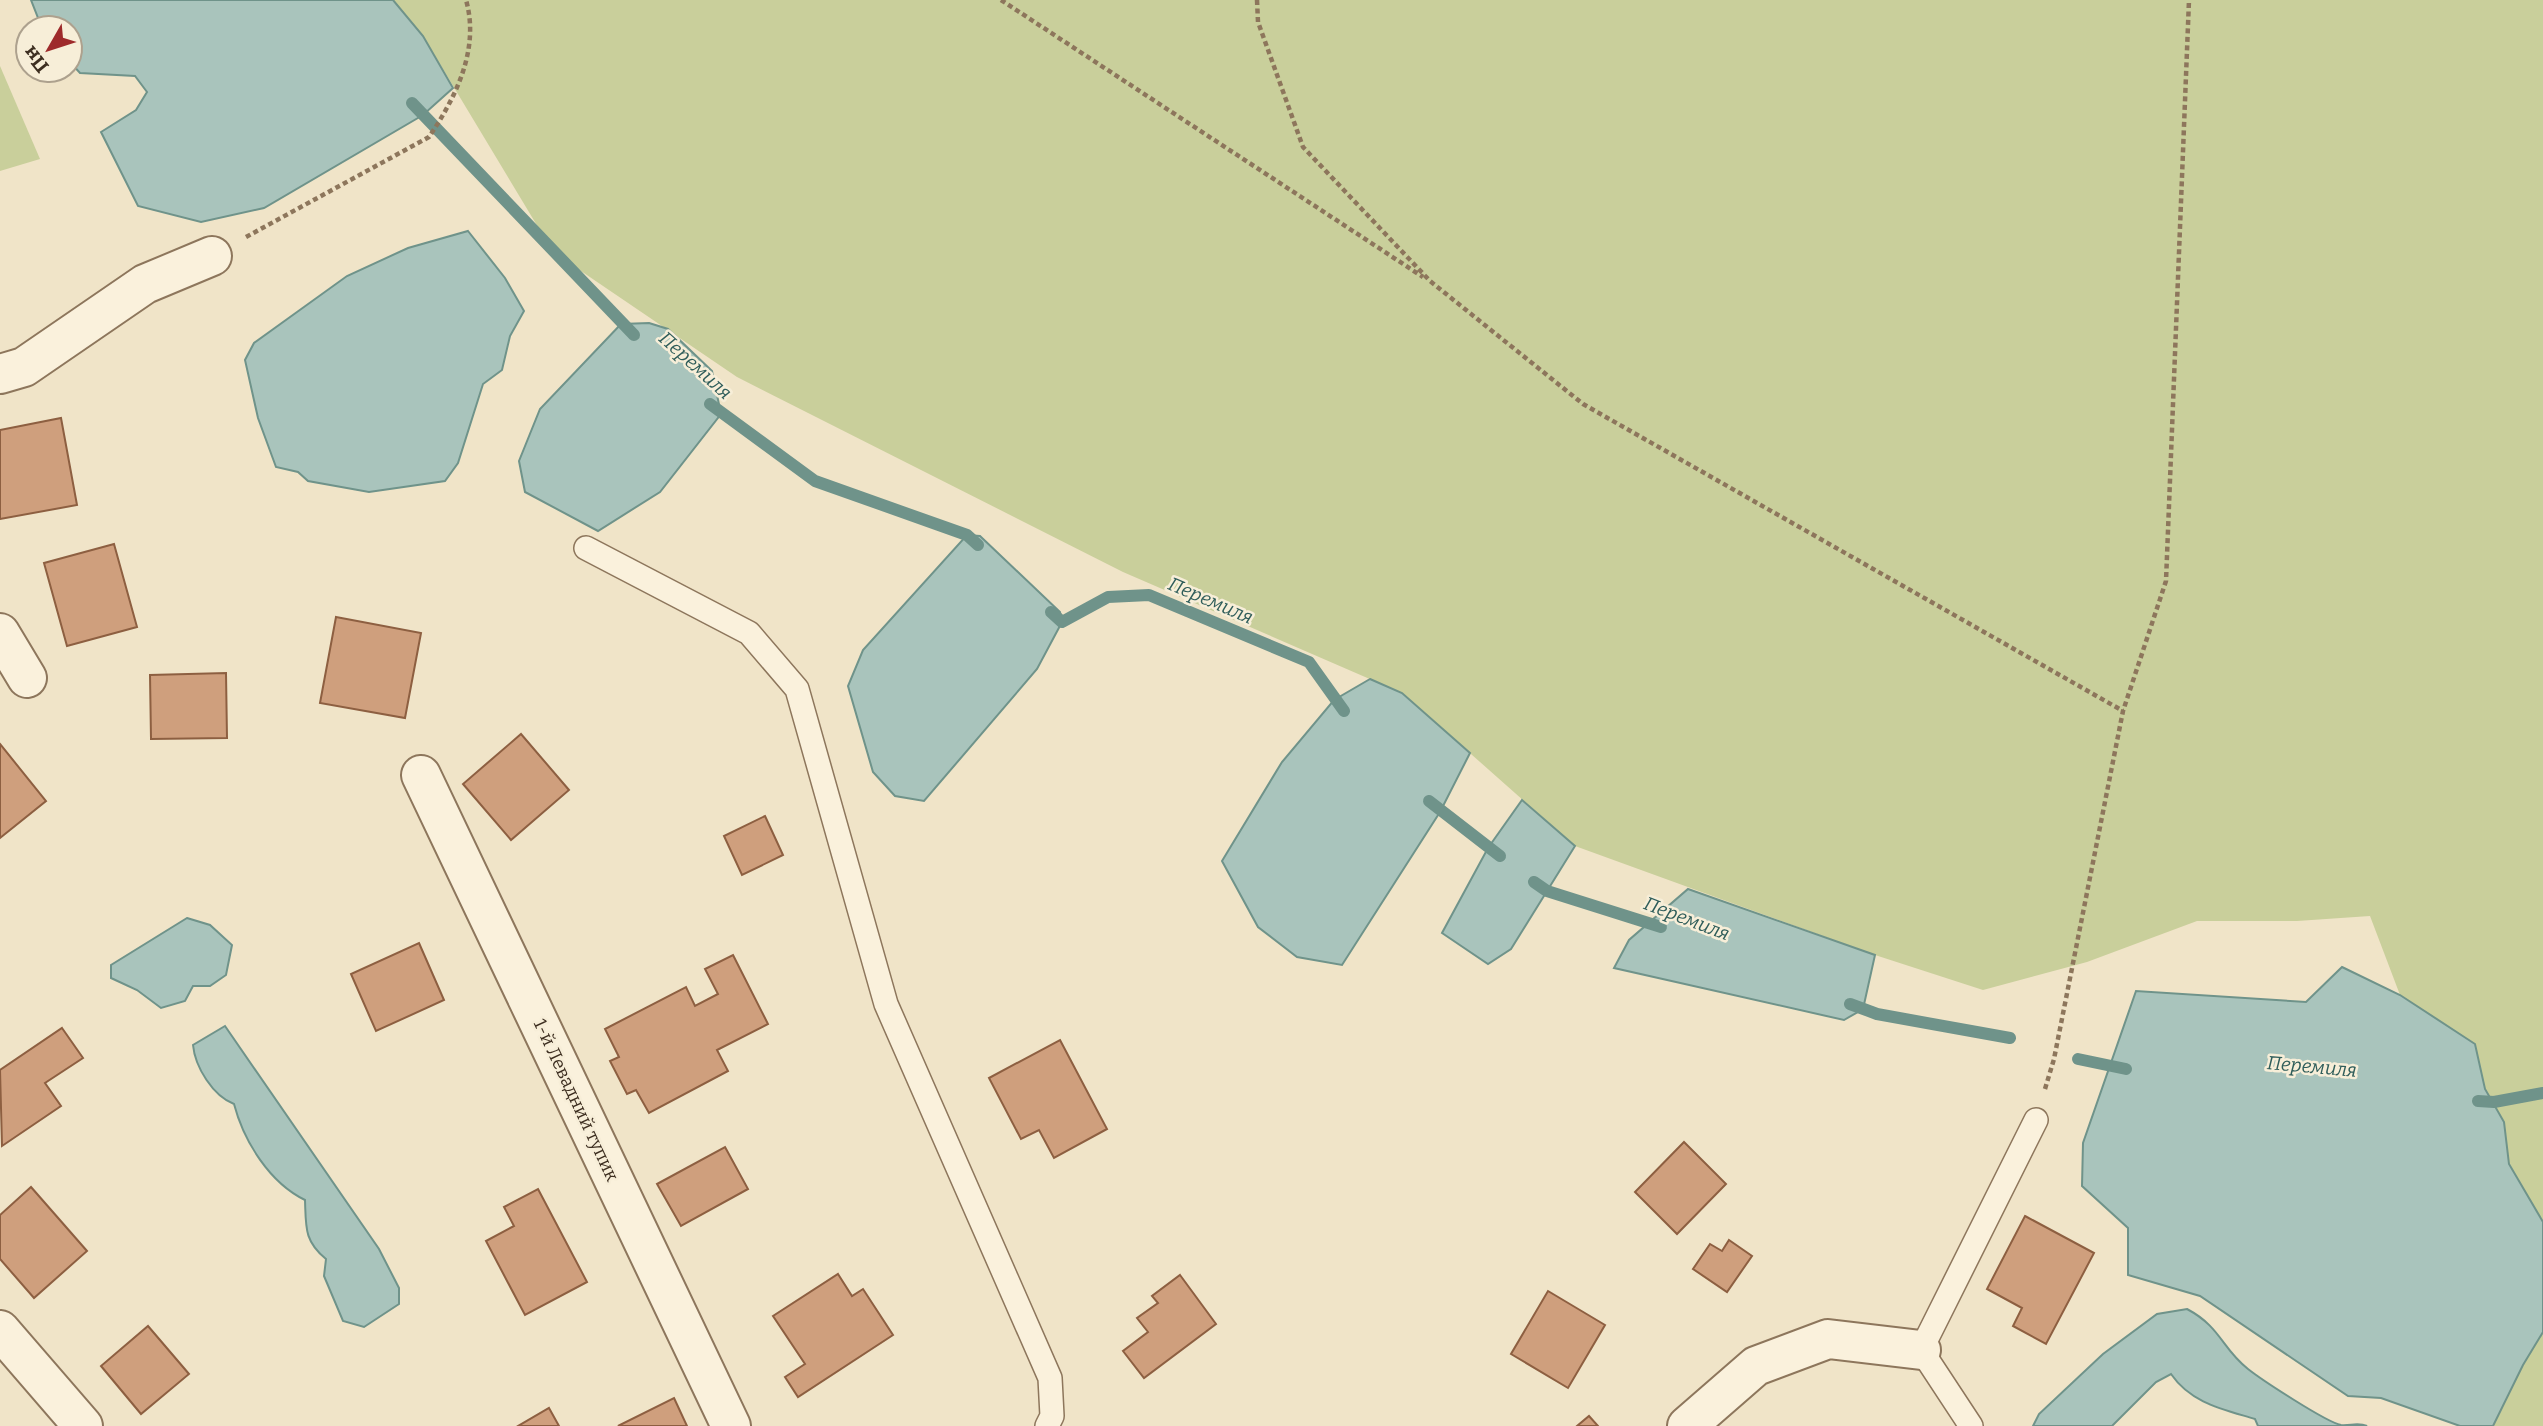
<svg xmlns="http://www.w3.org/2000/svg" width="2543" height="1426" viewBox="0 0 2543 1426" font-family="Bitter,serif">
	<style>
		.green { fill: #c9cf9b }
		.water { fill: #a9c4bc; stroke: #6f938a; stroke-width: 2 }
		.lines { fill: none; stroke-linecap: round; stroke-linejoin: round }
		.stream { stroke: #6f938a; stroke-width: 12 }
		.building { fill: #cf9f7d; stroke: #8d5f41; stroke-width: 2 }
		.service-casing { stroke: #8d765c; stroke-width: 26 }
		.minor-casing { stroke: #8d765c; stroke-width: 42 }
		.path { stroke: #8d765c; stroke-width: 4.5; stroke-dasharray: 5 3.5; stroke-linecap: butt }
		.service { stroke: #faf1dc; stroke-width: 23 }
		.minor { stroke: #faf1dc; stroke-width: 38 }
		.labels { text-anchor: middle; stroke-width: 5; stroke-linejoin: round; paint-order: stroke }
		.street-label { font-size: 18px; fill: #3d2e20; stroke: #f7eed8 }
		.water-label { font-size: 19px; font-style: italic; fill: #2f5d5a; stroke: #f7eed8 }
	</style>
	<rect width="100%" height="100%" fill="#f0e4c8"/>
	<!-- green -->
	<g class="green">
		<polygon points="393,0 2543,0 2543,1222 2508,1164 2504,1122 2485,1089 2475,1044 2400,995 2370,916 2297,921 2197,921 2087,962 1983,990 1875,955 1575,846 1402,693 1123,572 737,377 553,252 423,36"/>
		<polygon points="0,66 40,159 0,171"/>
		<polygon points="2543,1332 2543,1426 2493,1426 2523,1365"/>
	</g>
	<!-- water -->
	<g class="water">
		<polygon points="31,0 393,0 423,36 453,88 423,115 264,208 201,222 138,206 101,132 136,110 147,92 135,76 80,73 70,62 70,28 42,28"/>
		<polygon points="468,231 505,278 524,311 510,336 502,370 483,384 458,463 445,481 369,492 308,481 298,472 276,467 258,418 245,360 254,343 347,276 408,248"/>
		<polygon points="649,323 668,329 712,371 721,414 660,492 598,531 525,492 519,461 540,409 621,324"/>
		<polygon points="967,535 980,536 1060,612 1062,622 1037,669 924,801 895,796 873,772 848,686 863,650"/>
		<polygon points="1370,679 1402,693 1470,753 1440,812 1342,965 1297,957 1258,927 1222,861 1282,762 1334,700"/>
		<polygon points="1522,800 1575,846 1511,949 1488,964 1442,933 1488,848"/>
		<polygon points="1688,889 1875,955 1863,1009 1844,1020 1614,968 1629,940"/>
		<polygon points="187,918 210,925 232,945 226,975 210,986 193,986 185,1001 161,1008 137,990 111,978 111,965"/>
		<polygon points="2342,967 2400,995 2475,1044 2485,1089 2504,1122 2509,1164 2543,1222 2543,1332 2523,1365 2493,1426 2460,1426 2381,1398 2348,1396 2200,1296 2128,1275 2128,1228 2082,1186 2083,1143 2136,991 2306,1002"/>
		<path d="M225,1026L379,1249L399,1288V1304L364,1327L343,1321L324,1276L326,1259C304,1241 306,1227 305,1200C270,1183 244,1142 234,1104C213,1096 195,1067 193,1045Z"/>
		<path d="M2187,1309C2221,1327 2222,1349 2248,1369C2262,1380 2326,1422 2341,1425C2350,1426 2358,1422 2367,1426H2258L2255,1419C2222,1409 2191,1403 2171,1374L2156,1382L2112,1426H2033L2039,1414L2103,1354L2157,1314Z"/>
	</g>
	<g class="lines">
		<!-- stream -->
		<g class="stream">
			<polyline points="412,103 634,335"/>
			<polyline points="710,404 815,481 967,535 978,545"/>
			<polyline points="1051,612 1062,622 1108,597 1149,595 1309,662 1344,711"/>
			<polyline points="1429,801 1500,856"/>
			<polyline points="1534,882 1547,891 1661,927"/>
			<polyline points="1850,1004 1877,1014 2010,1038"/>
			<polyline points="2078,1059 2126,1069"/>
			<polyline points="2478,1101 2494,1102 2543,1093"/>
		</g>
	</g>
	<!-- building -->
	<g class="building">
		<polygon points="61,418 77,505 0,519 0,430"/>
		<polygon points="114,544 137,627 67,646 44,563"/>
		<polygon points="336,617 421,633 405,718 320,703"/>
		<polygon points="226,673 227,738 151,739 150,675"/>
		<polygon points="521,734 569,790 511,840 463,784"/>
		<polygon points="0,744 46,801 0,838"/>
		<polygon points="765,816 783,855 742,875 724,836"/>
		<polygon points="419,943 444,1000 376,1031 351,974"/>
		<polygon points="733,955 768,1024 717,1050 728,1071 649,1113 636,1090 627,1094 610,1061 619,1057 605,1029 686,987 695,1006 718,994 705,969"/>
		<polygon points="62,1028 83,1058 45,1083 61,1106 2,1146 0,1070"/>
		<polygon points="1060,1040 1107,1129 1054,1158 1039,1130 1021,1139 989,1078"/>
		<polygon points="1684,1142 1726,1184 1677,1234 1635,1192"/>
		<polygon points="725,1147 748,1189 681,1226 657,1184"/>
		<polygon points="31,1187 87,1251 34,1298 0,1259 0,1215"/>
		<polygon points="538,1189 587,1282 525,1315 486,1241 514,1226 504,1207"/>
		<polygon points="2025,1216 2094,1253 2046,1344 2013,1326 2022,1308 1987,1289"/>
		<polygon points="1729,1240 1752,1256 1727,1292 1693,1269 1710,1244 1722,1251"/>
		<polygon points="838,1274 852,1296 863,1289 893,1335 798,1397 785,1377 805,1364 773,1316"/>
		<polygon points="1180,1275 1216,1324 1144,1378 1123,1351 1148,1332 1137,1318 1158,1303 1152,1296"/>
		<polygon points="1548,1291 1605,1325 1568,1388 1511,1354"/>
		<polygon points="148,1326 189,1374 141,1414 101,1366"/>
		<polygon points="674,1398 687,1426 618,1426"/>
		<polygon points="549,1408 559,1426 518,1426"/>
		<polygon points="1589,1416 1598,1426 1577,1426"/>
	</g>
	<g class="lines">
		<!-- service casing -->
		<g class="service-casing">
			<g id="service">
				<polyline points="586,548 749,633 797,689 886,1004 1050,1378 1052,1416 1047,1426"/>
				<polyline points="1971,1426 1921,1350 2036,1120"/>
			</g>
		</g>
		<!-- minor casing -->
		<g class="minor-casing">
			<g id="minor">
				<polyline points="0,374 24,367 145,284 212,256"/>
				<polyline points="0,633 27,678"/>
				<polyline points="421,775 731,1426"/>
				<polyline points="0,1330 83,1426"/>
				<polyline points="1687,1426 1756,1366 1828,1339 1921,1350"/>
			</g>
		</g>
		<!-- path -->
		<g class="path">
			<polyline points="1001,0 1423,277"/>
			<polyline points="1257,0 1258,22 1303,147 1430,281 1583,404 2123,711"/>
			<path d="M246,237L429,137C456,97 480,49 466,0"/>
			<polyline points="2045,1089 2054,1059 2123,711 2166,581 2189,0"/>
		</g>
		<!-- service -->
		<use href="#service" class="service"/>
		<!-- minor -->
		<use href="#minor" class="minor"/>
	</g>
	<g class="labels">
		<!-- street labels -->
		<g class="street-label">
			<text transform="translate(576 1100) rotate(65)" y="6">1-й Левадний тупик</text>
		</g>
		<!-- water labels -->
		<g class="water-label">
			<text transform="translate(696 365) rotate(42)" y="7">Перемиля</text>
			<text transform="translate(1211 600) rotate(23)" y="7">Перемиля</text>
			<text transform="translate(1687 918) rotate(21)" y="7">Перемиля</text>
			<text transform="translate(2312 1066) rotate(5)" y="7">Перемиля</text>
		</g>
	</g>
	<!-- north arrow -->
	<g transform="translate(49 49) rotate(231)"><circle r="33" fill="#f7eed8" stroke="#ada18e" stroke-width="2"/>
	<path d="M0-5L12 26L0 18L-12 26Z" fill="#9e2a2b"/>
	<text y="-10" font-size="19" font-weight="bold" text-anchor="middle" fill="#3d2e20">Пн</text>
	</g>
</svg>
